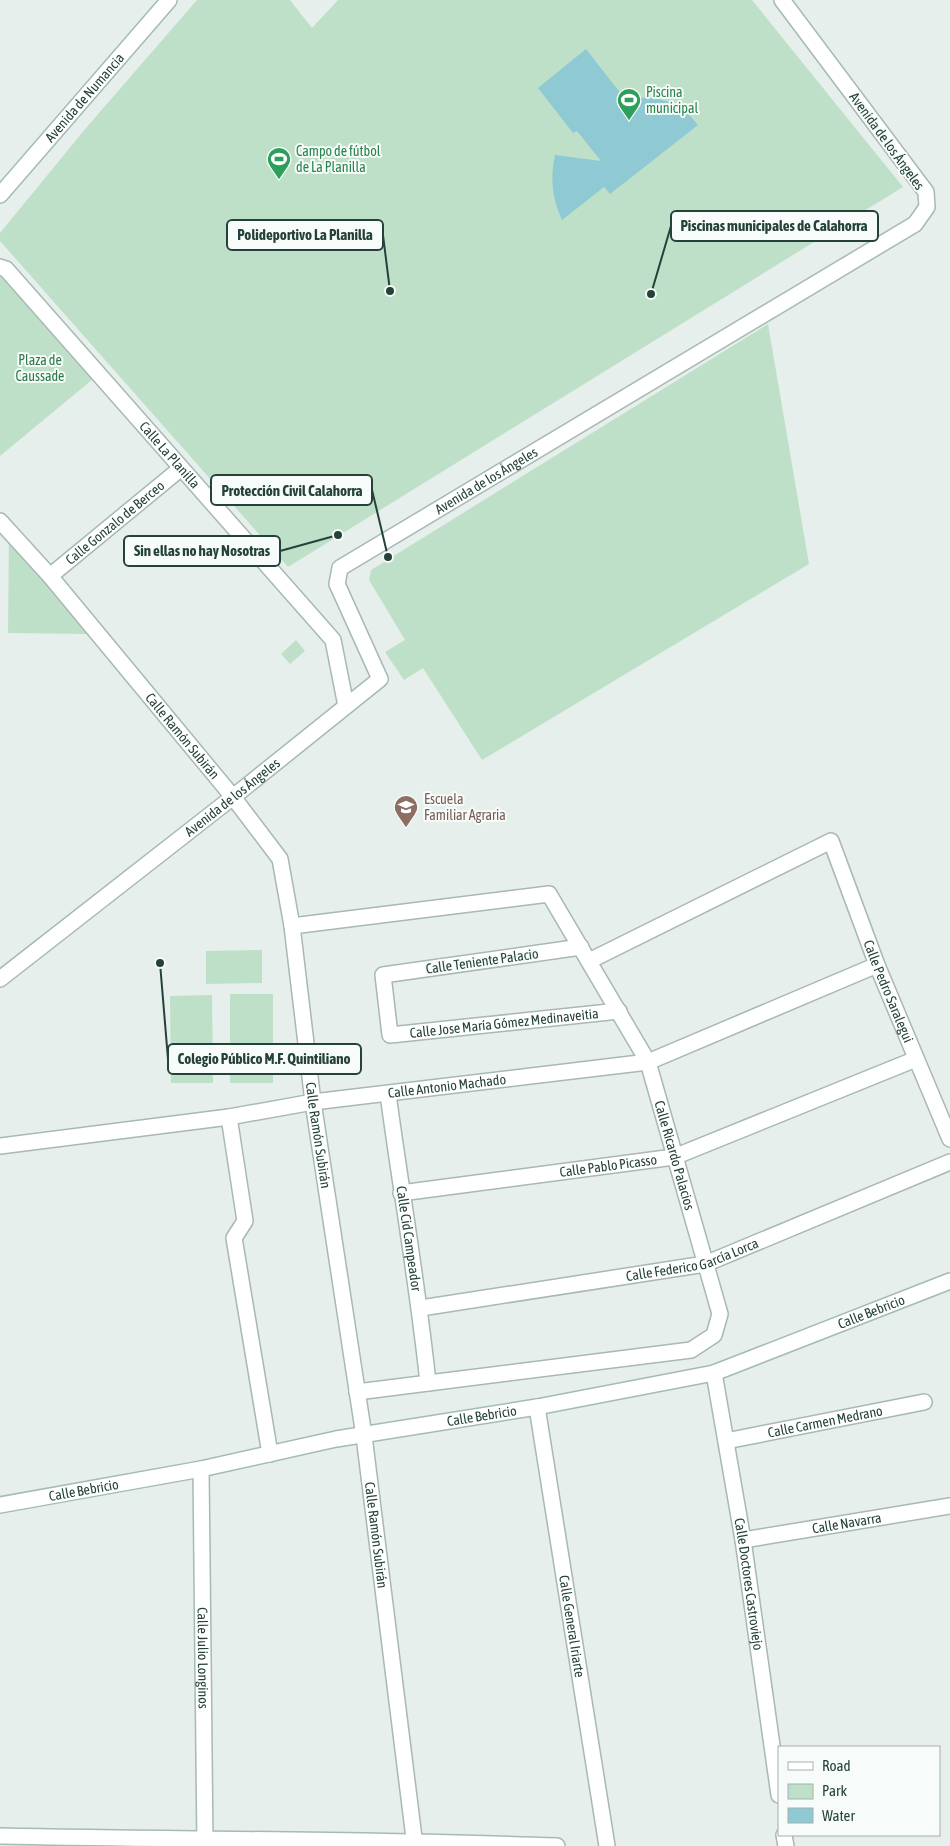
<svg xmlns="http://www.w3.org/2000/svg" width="950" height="1846" viewBox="0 0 950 1846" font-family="'Asap Condensed',sans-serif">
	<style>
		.green { fill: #bfe0c8 }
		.water { fill: #8ec9d4 }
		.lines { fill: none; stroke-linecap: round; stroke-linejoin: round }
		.street-casing { stroke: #a8b8b2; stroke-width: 18 }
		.secondary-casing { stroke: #a4bbb3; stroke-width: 18 }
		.street { stroke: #fff; stroke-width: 15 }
		.secondary { stroke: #fff; stroke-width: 15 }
		.labels { text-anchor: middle; stroke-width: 4; stroke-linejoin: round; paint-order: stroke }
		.leisure-label { font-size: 14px; fill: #27864d; stroke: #f7fbf9; text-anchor: start }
		.street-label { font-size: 14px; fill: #24423a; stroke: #f7fbf9 }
		.park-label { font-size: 14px; fill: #2d7a4b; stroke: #f7fbf9 }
		.education-label { font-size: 14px; fill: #785e54; stroke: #f7fbf9; text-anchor: start }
		.leader { fill: none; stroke: #24423a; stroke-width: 2 }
		.callout-dot { fill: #24423a; stroke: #f7fbf9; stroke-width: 2 }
		.callout { fill: #f7fbf9; stroke: #24423a; stroke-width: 2 }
		.callout-label { font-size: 15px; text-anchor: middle; font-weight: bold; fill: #24423a }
	</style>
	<rect width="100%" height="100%" fill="#e6efeb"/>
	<!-- green -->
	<g class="green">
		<polygon points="197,0 290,0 312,28 338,0 752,0 903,187 288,567 0,241 0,233 86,128"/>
		<polygon points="0,267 99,374 0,456"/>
		<polygon points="768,324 809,564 482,760 423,668 404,680 385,652 405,640 369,580 371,570"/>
		<polygon points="9,535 88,634 8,633"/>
		<polygon points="296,640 305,651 290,664 281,654"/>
		<polygon points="262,950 262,983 206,984 206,951"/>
		<rect x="230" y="994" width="43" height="89"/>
		<polygon points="212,995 213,1083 171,1083 170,996"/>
	</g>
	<!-- water -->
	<path class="water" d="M586,49L625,99C656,95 678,99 698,125L610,194L604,187L562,220C552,199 550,177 555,155L601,161L577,131L573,133L538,88Z"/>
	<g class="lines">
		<!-- street casing -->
		<g class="street-casing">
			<g id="street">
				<path id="s1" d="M0,267L6,269L333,640L346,706"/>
				<path id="s2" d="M0,521L50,576L233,797L280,859L292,926L313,1102L364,1436L415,1846"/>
				<path id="s3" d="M50,576L180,469"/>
				<path id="s4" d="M292,926L549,894L648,1062L720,1314L714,1335L691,1350L357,1392"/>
				<path id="s5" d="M581,947L383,975L390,1035L619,1011"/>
				<path id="s6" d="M589,961L831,841L877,965L950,1139"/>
				<path id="s7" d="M0,979L233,797L380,679L337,584L340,568L915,224L927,207L926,192L782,0"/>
				<path id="s8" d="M388,1094C401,1191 418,1286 428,1383"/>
				<polyline points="229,1117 245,1221 234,1238 270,1454"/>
				<path id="s9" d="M0,1146L229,1117L313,1102L648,1062L877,965"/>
				<path id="s10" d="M401,1193L674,1157L916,1059"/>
				<path id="s11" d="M421,1308L705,1264L950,1162"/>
				<path id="s12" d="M714,1373L743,1540L779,1795"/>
				<path id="s13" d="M537,1407L607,1846"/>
				<path id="s14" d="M726,1441L924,1402"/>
				<path id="s15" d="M201,1469L205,1846"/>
				<path id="s16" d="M743,1540L950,1506"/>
				<polyline points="784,1835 786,1846"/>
			</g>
		</g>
		<!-- secondary casing -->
		<g class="secondary-casing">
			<g id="secondary">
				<path id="s17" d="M0,195L169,0"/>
				<path id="s18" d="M0,1505L201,1469L336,1439L537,1407L714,1373L950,1281"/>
				<path d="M0,1836C186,1840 371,1839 557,1846"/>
			</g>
		</g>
		<!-- street -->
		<use href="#street" class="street"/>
		<!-- secondary -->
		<use href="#secondary" class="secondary"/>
	</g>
	<!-- icons -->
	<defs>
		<g id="stadium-pin" transform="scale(1.25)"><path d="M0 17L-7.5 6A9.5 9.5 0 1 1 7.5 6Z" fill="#2e9e5b" stroke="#f7fbf9"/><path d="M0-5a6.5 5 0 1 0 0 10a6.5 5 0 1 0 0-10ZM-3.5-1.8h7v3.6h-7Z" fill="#fff"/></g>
		<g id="school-pin" transform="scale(1.25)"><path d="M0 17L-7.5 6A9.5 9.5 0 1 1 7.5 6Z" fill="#8d6e63" stroke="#f7fbf9"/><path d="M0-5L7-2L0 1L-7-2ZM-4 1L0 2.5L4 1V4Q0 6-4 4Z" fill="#fff"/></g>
	</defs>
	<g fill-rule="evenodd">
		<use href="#stadium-pin" x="629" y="100"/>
		<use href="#stadium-pin" x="279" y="159"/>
		<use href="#school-pin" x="406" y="807"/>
	</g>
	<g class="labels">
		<!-- leisure labels -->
		<g class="leisure-label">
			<text x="646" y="97">Piscina<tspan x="646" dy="16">municipal</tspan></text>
			<text x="296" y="156">Campo de fútbol<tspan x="296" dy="16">de La Planilla</tspan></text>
		</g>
		<!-- street labels -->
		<g class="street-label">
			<text dy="5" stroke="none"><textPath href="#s17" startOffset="129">Avenida de Numancia</textPath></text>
			<text transform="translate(887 141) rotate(54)" y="5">Avenida de los Ángeles</text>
			<text dy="5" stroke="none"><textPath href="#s1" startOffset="254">Calle La Planilla</textPath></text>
			<text dy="5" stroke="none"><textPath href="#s7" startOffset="775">Avenida de los Ángeles</textPath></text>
			<text dy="5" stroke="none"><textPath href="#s3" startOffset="84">Calle Gonzalo de Berceo</textPath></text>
			<text dy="5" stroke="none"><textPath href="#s2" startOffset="282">Calle Ramón Subirán</textPath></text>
			<text dy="5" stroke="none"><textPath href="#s7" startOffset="295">Avenida de los Ángeles</textPath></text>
			<text transform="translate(482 961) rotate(-8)" y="5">Calle Teniente Palacio</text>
			<text dy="5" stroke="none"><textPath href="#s6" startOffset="431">Calle Pedro Saralegui</textPath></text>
			<text dy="5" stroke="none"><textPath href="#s5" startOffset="375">Calle Jose María Gómez Medinaveitia</textPath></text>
			<text dy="5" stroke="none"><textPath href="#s9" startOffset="451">Calle Antonio Machado</textPath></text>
			<text dy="5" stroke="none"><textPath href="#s2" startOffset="718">Calle Ramón Subirán</textPath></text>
			<text dy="5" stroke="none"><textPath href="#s4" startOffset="551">Calle Ricardo Palacios</textPath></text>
			<text dy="5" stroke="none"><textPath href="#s10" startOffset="209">Calle Pablo Picasso</textPath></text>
			<text dy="5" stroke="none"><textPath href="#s8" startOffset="146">Calle Cid Campeador</textPath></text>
			<text dy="5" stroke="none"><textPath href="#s11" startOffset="276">Calle Federico García Lorca</textPath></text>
			<text dy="5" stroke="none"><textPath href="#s18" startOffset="895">Calle Bebricio</textPath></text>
			<text dy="5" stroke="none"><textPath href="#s18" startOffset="490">Calle Bebricio</textPath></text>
			<text dy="5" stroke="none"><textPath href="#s14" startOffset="101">Calle Carmen Medrano</textPath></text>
			<text dy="5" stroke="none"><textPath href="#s18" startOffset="85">Calle Bebricio</textPath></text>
			<text dy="5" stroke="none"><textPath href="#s16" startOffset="105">Calle Navarra</textPath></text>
			<text dy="5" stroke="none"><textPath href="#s2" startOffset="1122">Calle Ramón Subirán</textPath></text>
			<text dy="5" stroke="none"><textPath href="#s12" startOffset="214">Calle Doctores Castroviejo</textPath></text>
			<text dy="5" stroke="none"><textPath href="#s13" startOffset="222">Calle General Iriarte</textPath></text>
			<text dy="5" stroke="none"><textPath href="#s15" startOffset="189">Calle Julio Longinos</textPath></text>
		</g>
		<!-- park labels -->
		<g class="park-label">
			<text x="40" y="365">Plaza de<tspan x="40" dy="16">Caussade</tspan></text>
		</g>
		<!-- education labels -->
		<g class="education-label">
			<text x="424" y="804">Escuela<tspan x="424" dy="16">Familiar Agraria</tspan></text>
		</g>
	</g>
	<!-- callouts -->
	<path class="leader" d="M651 294L671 226M390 291L383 235M388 557L372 490M338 535L280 551M160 963L168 1059"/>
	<g class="callout-dot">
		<circle cx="651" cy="294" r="5"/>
		<circle cx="390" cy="291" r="5"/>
		<circle cx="388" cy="557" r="5"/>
		<circle cx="338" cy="535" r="5"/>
		<circle cx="160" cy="963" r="5"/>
	</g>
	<g class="callout">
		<rect x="671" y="211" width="207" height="30" rx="5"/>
		<rect x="227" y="220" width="156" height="30" rx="5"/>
		<rect x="211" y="475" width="161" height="30" rx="5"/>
		<rect x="124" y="536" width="156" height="30" rx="5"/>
		<rect x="168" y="1044" width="193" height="30" rx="5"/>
	</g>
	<g class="callout-label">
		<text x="774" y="231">Piscinas municipales de Calahorra</text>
		<text x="305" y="240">Polideportivo La Planilla</text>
		<text x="292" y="496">Protección Civil Calahorra</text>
		<text x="202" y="556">Sin ellas no hay Nosotras</text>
		<text x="264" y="1064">Colegio Público M.F. Quintiliano</text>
	</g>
	<!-- legend -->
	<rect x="778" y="1746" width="162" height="90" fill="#f7fbf9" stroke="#a3b1ad"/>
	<rect x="788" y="1762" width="25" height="8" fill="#ffffff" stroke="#a3b1ad"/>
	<text x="822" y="1771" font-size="15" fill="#24423a">Road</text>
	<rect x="788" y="1784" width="25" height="15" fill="#bfe0c8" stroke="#a3b1ad"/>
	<text x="822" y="1796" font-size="15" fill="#24423a">Park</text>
	<rect x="788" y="1808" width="25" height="15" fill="#8ec9d4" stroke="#a3b1ad"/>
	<text x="822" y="1821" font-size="15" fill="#24423a">Water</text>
</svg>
